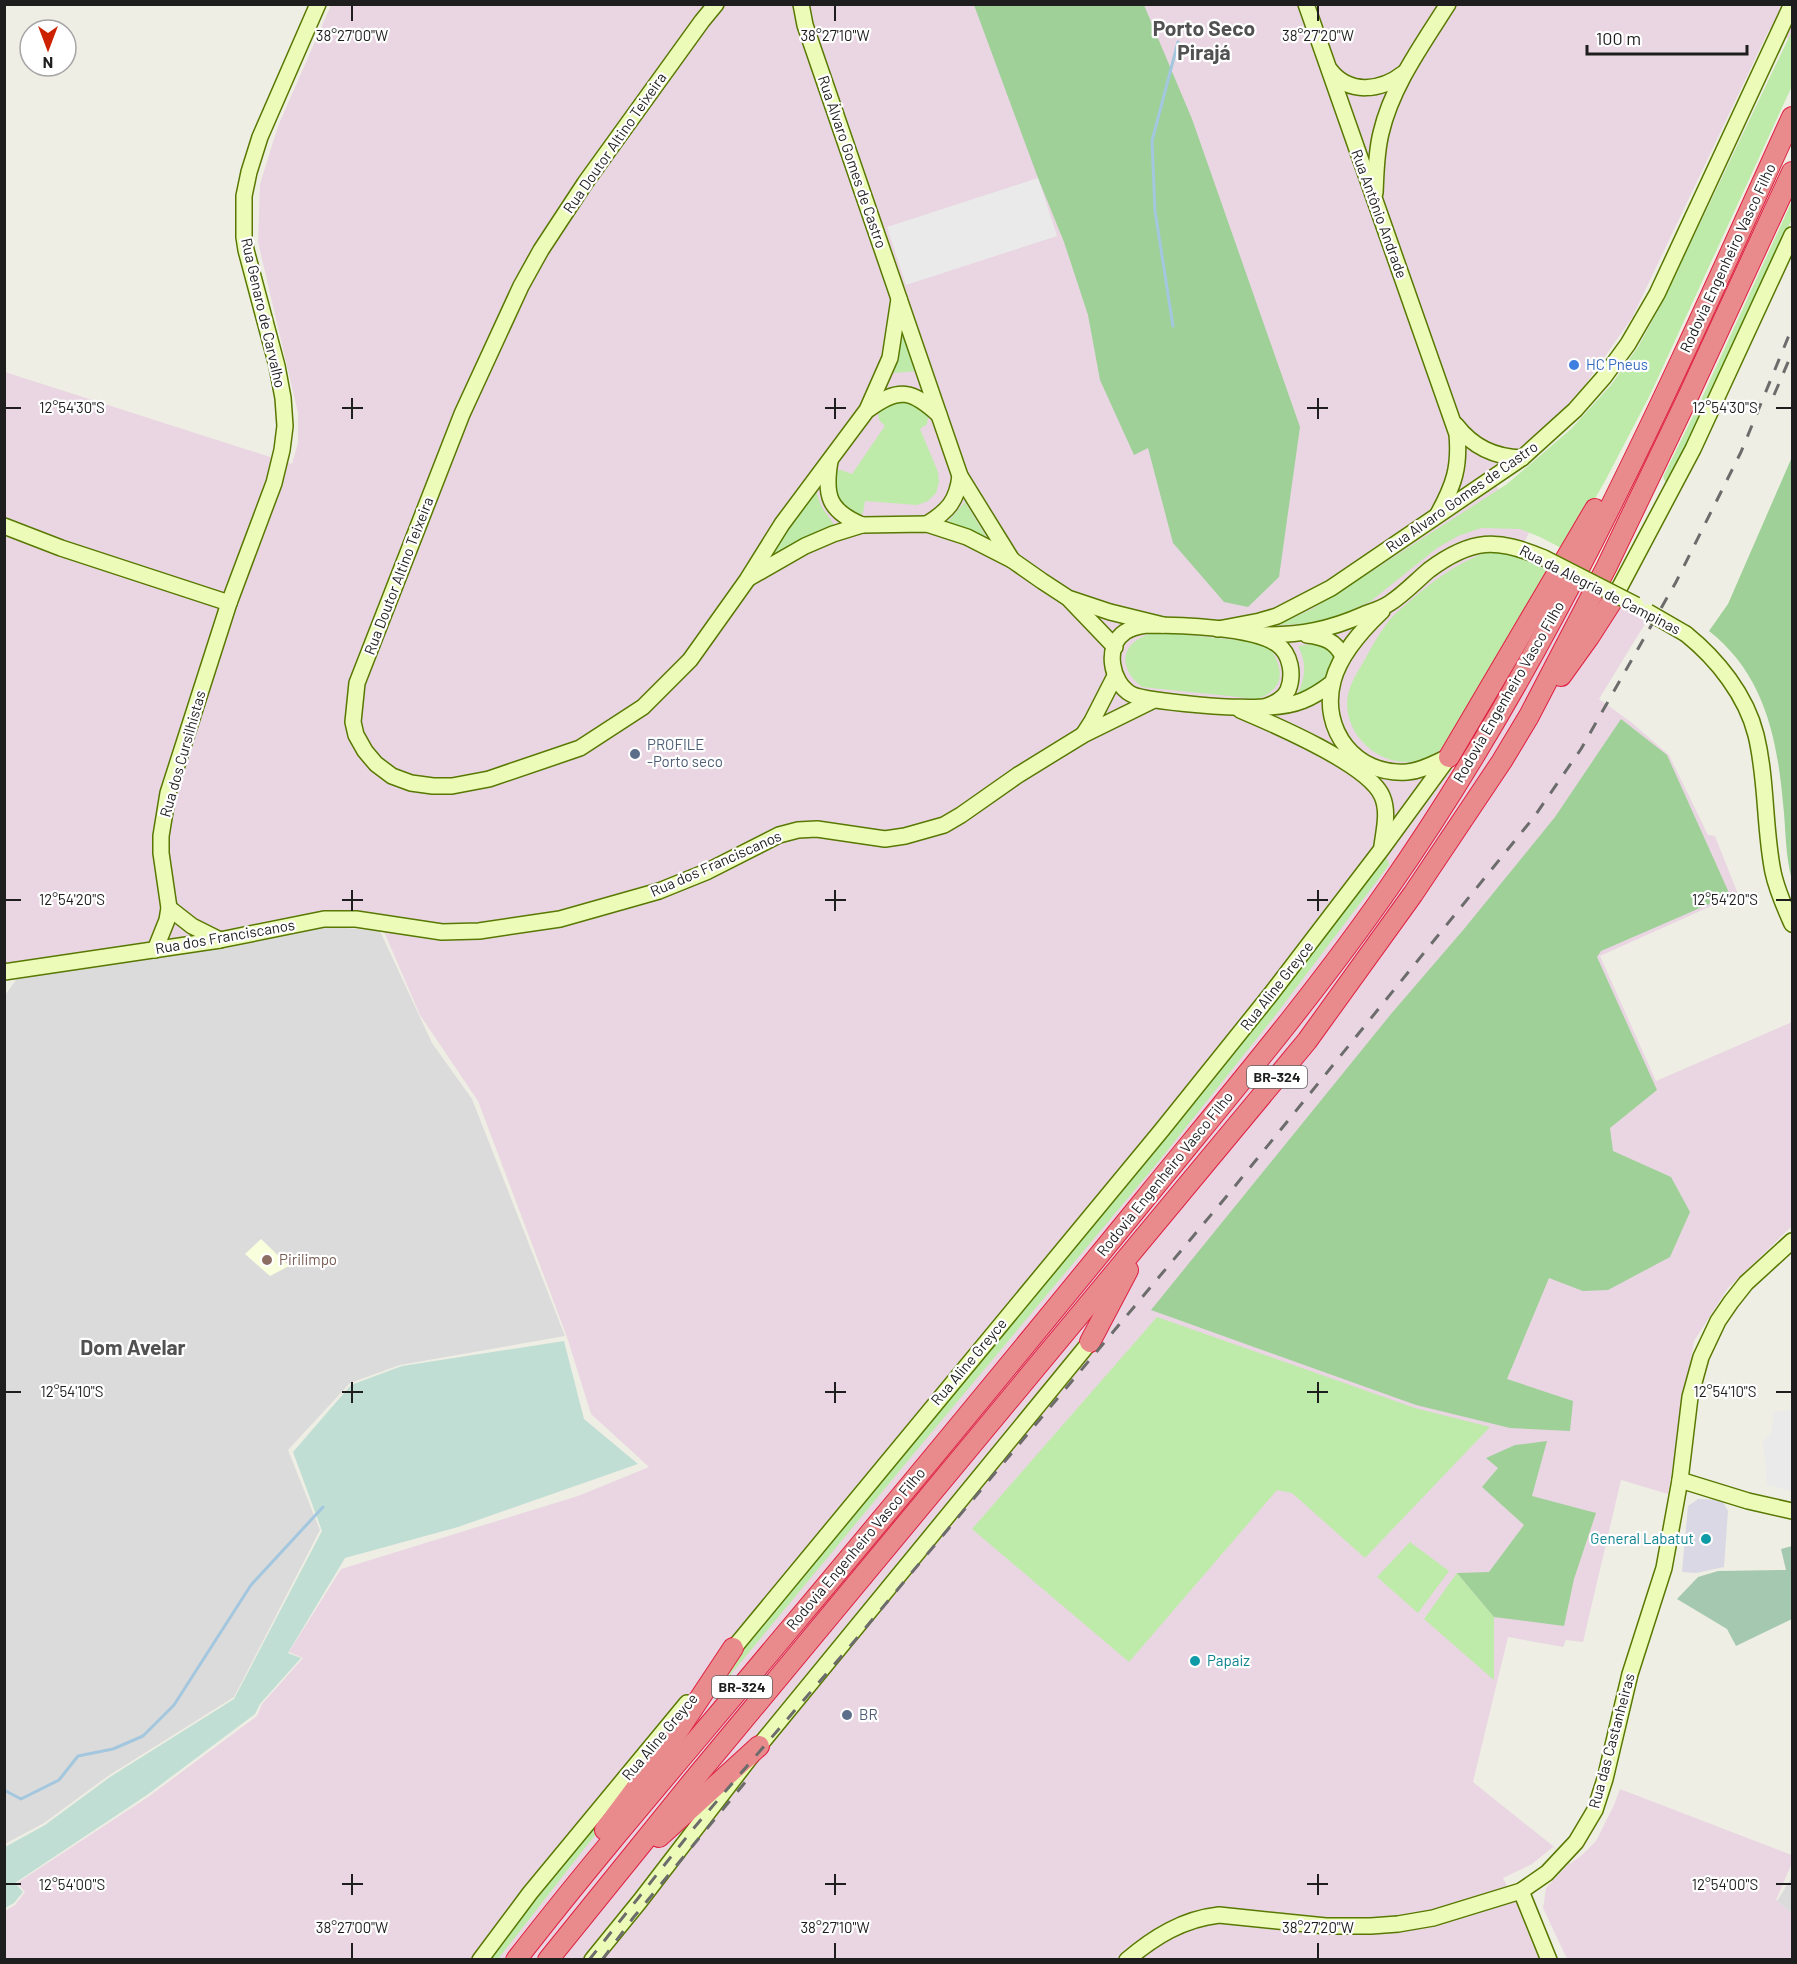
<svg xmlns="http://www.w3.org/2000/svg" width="1797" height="1964" viewBox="0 0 1797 1964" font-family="Barlow,sans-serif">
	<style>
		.residential { fill: #dcdbdb }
		.industrial { fill: #e9d6e2 }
		.education { fill: #f9ffdd }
		.grass { fill: #beeba9 }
		.forest { fill: #9fd098 }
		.wetland { fill: #c1ded5 }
		.cemetery { fill: #a5c9b0 }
		.parking { fill: #eaeaea }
		.plaza { fill: #dad8e5 }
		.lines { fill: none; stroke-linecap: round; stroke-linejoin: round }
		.stream { stroke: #a3c7de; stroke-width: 3 }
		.secondary-casing { stroke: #587802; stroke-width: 18 }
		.highway-casing { stroke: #df2042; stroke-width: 22 }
		.secondary { stroke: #ecfbb7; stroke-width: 15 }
		.highway { stroke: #e98a8c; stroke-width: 20 }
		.rail { stroke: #6c6c6c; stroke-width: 3; stroke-dasharray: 12 12; stroke-linecap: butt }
		.secondary-bridge-casing { stroke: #587802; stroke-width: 18; stroke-linecap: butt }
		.secondary-bridge { stroke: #ecfbb7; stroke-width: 15 }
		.ticks { fill: none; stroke: #1e1e1e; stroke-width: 2 }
		.shop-dot { fill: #3f7fe0; stroke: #fff; stroke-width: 2 }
		.service-dot { fill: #5c6f8a; stroke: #fff; stroke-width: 2 }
		.education-dot { fill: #8d6e63; stroke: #fff; stroke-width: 2 }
		.culture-dot { fill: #0f9aa8; stroke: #fff; stroke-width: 2 }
		.labels { text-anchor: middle; stroke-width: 4.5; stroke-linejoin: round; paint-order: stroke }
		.shield { fill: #fff; stroke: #626262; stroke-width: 1.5 }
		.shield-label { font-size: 14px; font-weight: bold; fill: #1e1e1e }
		.street-label { font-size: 15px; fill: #1e1e1e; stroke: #fff }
		.shop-label { font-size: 15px; fill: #366cbe; stroke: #fff; text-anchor: start }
		.service-label { font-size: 15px; fill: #4e5e75; stroke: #fff; text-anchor: start }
		.education-label { font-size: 15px; fill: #785e54; stroke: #fff; text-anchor: start }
		.culture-label { font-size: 15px; fill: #0d838f; stroke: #fff; text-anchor: end }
		.district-label { font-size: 21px; font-weight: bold; fill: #515151; stroke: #fff }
		.ticks-label { font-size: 15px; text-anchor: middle; fill: #1e1e1e; stroke: #fff; stroke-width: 4.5; stroke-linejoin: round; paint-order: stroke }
	</style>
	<rect width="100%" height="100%" fill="#efeee4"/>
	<!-- residential -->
	<g class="residential">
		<polygon points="323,926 380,931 432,1043 472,1099 565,1336 400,1365 350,1383 288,1450 320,1530 234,1697 108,1776 44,1823 5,1844 5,995 19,976"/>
		<polygon points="1792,1877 1792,1913 1777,1901"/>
	</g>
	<!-- industrial -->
	<polygon class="industrial" points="331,5 1792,5 1792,40 1769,30 1632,318 1584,386 1547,428 1487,475 1514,508 1529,533 1519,553 1648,619 1599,699 1631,722 1669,755 1708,835 1715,836 1738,894 1600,956 1656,1081 1792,1022 1792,1226 1728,1288 1694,1341 1668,1494 1621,1480 1583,1642 1566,1640 1563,1647 1508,1637 1473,1782 1553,1846 1570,1864 1583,1854 1596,1841 1614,1805 1620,1789 1792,1855 1792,1863 1776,1900 1792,1913 1792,1959 1567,1959 1543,1908 1546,1888 1569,1864 1553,1847 1532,1864 1503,1878 1514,1900 1520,1905 1547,1959 5,1960 5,1911 15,1905 25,1892 17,1883 148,1797 257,1716 262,1704 303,1658 289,1652 341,1569 578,1496 649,1467 591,1414 567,1337 478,1101 420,1015 382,927 324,923 5,971 5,372 292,464 298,443 298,413 258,242 260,184 278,126"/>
	<!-- education -->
	<polygon class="education" points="261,1239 289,1266 270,1276 245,1254"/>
	<!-- grass -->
	<g class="grass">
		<polygon points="1792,31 1792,86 1650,395 1604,483 1565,550 1540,537 1520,529 1481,528 1458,536 1437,548 1371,601 1343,614 1314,623 1278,625 1312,609 1338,593 1507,484 1571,429 1611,385 1638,347 1662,303"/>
		<polygon points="1792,201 1792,219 1694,434 1606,602 1604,599 1666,483 1663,477 1701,400"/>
		<polygon points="902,330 916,371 894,373"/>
		<path d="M898,402L915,405L928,417L927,424L920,429L938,472L939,482L936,493L928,501L917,505L865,501L863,513L858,516C834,505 834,495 835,471L841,470L852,474L885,426L879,420L878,413L887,405Z"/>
		<polygon points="816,491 821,506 835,526 799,541 769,558"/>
		<polygon points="965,502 990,543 947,523"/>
		<path d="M1484,553H1513L1552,573L1445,747C1435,753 1427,759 1416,761C1378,768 1341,732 1348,695C1350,684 1358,671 1364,661C1370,650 1377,637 1385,626C1392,616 1402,608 1411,600C1434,580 1455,565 1484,553Z"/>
		<path d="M1158,632L1255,642C1259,644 1264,645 1268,648C1273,651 1276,658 1278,664C1284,682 1274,693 1257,699L1142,687C1113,664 1124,638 1158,632Z"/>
		<path d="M1323,643L1338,659L1327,678L1295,699C1305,681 1308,665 1298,646Z"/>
		<polygon points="1384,858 1387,859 1389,865 1274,1017 1159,1161 926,1439 711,1698 743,1647 919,1430 1219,1073 1379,861"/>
		<polygon points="1157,1317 1415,1408 1490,1427 1365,1558 1292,1493 1277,1490 1129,1662 972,1529"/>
		<polygon points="1410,1542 1449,1571 1418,1613 1377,1577"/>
		<polygon points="1457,1573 1494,1617 1494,1680 1424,1619"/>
		<polygon points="690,1710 657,1760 584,1849 498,1959 486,1960"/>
	</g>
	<!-- forest -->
	<g class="forest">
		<polygon points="974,5 1144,5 1192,119 1300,427 1279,577 1248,607 1224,602 1173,543 1148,448 1134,455 1100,380 1088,315 1064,242 1038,178"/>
		<path d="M1792,457V880C1785,855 1786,829 1783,803C1777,737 1764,674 1709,631L1728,604Z"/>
		<polygon points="1621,719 1667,755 1730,895 1601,951 1597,957 1657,1090 1610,1128 1613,1151 1671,1177 1690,1212 1670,1257 1608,1290 1583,1291 1549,1278 1507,1379 1573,1401 1570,1431 1510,1428 1416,1405 1151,1310 1391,1014 1464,929 1555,817"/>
		<polygon points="1547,1441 1532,1496 1596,1513 1574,1579 1564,1626 1494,1617 1457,1573 1489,1572 1524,1525 1482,1487 1498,1468 1486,1458 1515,1445"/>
	</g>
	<!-- wetland -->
	<polygon class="wetland" points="564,1341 584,1419 638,1464 458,1527 345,1558 288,1653 301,1658 260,1704 255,1714 147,1795 15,1883 23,1892 14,1903 5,1908 5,1847 45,1825 110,1777 234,1699 322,1531 293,1452 351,1385 402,1366"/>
	<!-- cemetery -->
	<polygon class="cemetery" points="1792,1546 1792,1619 1736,1646 1727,1629 1677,1599 1698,1577 1718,1571 1786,1570 1781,1549"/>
	<!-- parking -->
	<g class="parking">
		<polygon points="1038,178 1057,236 906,285 887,227"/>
		<polygon points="1792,1410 1792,1491 1767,1485 1763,1441 1772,1431 1773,1412"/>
	</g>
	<!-- plaza -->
	<polygon class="plaza" points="1698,1499 1722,1500 1728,1511 1724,1567 1696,1573 1682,1572 1688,1506"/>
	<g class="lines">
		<!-- stream -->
		<g class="stream">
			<polyline points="1173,326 1155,211 1152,141 1178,42"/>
			<polyline points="4,1790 21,1799 59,1780 78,1756 113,1749 143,1736 174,1705 251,1585 323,1507"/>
		</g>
		<!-- secondary casing -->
		<g class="secondary-casing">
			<g id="secondary">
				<polyline points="716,4 702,21 585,183 541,250 521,286 462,414 357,683 353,722 356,735 365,751 376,764 392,776 411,783 433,786 452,786 489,779 580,748 643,707 690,660 747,580 782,524 867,410 890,358 899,299"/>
				<polyline points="801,4 805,25 960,476 1012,560"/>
				<path d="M1306,4L1457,434C1460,467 1454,485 1438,514"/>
				<path d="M1330,70C1349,95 1381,91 1404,73"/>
				<path d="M1375,193C1376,173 1376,153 1381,133C1392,86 1422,45 1448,4"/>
				<path d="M869,409C899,387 912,390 939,415"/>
				<path d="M1456,425C1473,447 1494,457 1522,458"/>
				<path d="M830,461C824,496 829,511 862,525"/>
				<path d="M927,524C948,511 957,501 960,476"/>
				<polyline points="4,526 61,548 229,603"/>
				<polyline points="749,578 805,546 833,534 862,525 927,524 967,537 1012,560 1042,581 1068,598 1110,612 1163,625"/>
				<polyline points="1614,598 1693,449 1792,235"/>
				<polyline points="1070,600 1115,647"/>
				<path d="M1382,611C1362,630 1340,654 1333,681C1320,730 1356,776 1407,772C1421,771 1433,764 1446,758"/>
				<path d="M1147,625C1179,625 1252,627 1277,644C1291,654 1294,675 1288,690C1284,698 1276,703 1267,706C1252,711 1145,702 1131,694C1111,683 1104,646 1125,632C1132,627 1140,626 1147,625Z"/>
				<polyline points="1218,629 1260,621 1277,616 1331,588 1522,458 1575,410 1604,377 1628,344 1657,294 1792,4"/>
				<path d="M1686,634C1717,659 1746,695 1756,735C1767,780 1764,827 1773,872C1777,891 1785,908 1792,924"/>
				<path d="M1262,635C1301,635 1329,630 1365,614C1373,611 1383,608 1390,603C1404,594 1416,581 1429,570C1472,538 1497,538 1544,558"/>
				<path d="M1307,635C1324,637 1336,641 1343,657"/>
				<path d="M1269,707C1296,706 1311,699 1332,683"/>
				<path d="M1240,710C1273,724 1368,764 1382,796C1389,812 1384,830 1382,846"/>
				<polyline points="1083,735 1092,721 1115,676"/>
				<polyline points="169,908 192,926 220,940"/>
				<polyline points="155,950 167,920 169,908 161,853 161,836 168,793 229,603 274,483 282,450 285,426 283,398 277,366 246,250 244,237 244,196 249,172 260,137 318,4"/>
				<polyline points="4,972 220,940 324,919 356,919 442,932 479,931 560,919 659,891 706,872 779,835 798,830 817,829 885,839 905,836 944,825 961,815 1018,775 1083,735 1154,700"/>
				<polyline points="1680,1480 1748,1501 1792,1511"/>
				<polyline points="728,1655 1161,1131 1271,994 1381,850 1449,757"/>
				<polyline points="1521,1891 1549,1960"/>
				<polyline points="480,1960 530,1893 687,1703"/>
				<polyline points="592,1960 640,1901 759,1746 1090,1342"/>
				<path d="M1127,1960C1154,1937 1183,1919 1219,1915L1326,1926H1371L1398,1924L1433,1918L1521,1891L1547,1873L1576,1842L1595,1810L1605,1779L1630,1674L1664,1568L1680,1480L1690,1397L1701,1357L1718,1321L1731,1302L1746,1283L1792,1241"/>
			</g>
		</g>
		<!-- highway casing -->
		<g class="highway-casing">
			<g id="highway">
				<polyline points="1561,676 1589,637 1614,598"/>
				<polyline points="1449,757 1595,509"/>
				<polyline points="1090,1342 1128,1270"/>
				<polyline points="605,1830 670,1743 733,1648"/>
				<polyline points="659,1837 759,1746"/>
				<path d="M516,1960C602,1849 694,1744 783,1637C905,1492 1025,1346 1144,1200C1227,1098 1313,997 1388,889C1555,650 1672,381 1792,117"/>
				<polyline points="548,1960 691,1783 1307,1041 1413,894 1502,761 1529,716 1607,566 1686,401 1792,172"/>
			</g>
		</g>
		<!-- secondary -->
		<use href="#secondary" class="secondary"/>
		<!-- highway -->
		<use href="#highway" class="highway"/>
		<!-- rail -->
		<g class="rail">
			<polyline points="1774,395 1792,353"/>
			<polyline points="589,1960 693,1829 857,1638 1231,1191 1534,817 1581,749 1676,582 1741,452 1792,328"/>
			<polyline points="602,1960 633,1918 747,1780"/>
		</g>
		<!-- secondary-bridge casing -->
		<g class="secondary-bridge-casing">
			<g id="secondary-bridge">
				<polyline points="1544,558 1636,605"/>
				<polyline points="1648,612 1686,634"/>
			</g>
		</g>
		<!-- secondary-bridge -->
		<use href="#secondary-bridge" class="secondary-bridge"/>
	</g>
	<!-- ticks -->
	<path class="ticks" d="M352,6V21M835,6V21M1318,6V21M352,398V419M835,398V419M1318,398V419M6,408H21M342,408H363M825,408H846M1307,408H1328M1776,408H1791M352,890V911M835,890V911M1318,890V911M6,900H21M342,900H363M825,900H846M1307,900H1328M1776,900H1791M352,1382V1403M835,1382V1403M1318,1382V1403M6,1392H21M342,1392H363M825,1392H846M1307,1392H1328M1776,1392H1791M352,1874V1895M835,1874V1895M1318,1874V1895M6,1884H21M342,1884H363M825,1884H846M1307,1884H1328M1776,1884H1791M352,1943V1958M835,1943V1958M1318,1943V1958"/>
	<!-- markers -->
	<circle class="shop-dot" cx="1574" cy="365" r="6"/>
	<g class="service-dot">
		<circle cx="635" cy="754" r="6"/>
		<circle cx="847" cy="1715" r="6"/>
	</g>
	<circle class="education-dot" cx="267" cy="1260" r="6"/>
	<g class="culture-dot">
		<circle cx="1706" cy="1539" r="6"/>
		<circle cx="1195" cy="1661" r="6"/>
	</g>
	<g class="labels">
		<!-- shield labels -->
		<g class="shield">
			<rect x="1247" y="1066" width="60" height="22" rx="4.5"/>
			<rect x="712" y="1676" width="60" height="22" rx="4.5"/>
		</g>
		<g class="shield-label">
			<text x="1277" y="1082">BR-324</text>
			<text x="742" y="1692">BR-324</text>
		</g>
		<!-- street labels -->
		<g class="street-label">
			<text transform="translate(615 143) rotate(-55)" y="5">Rua Doutor Altino Teixeira</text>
			<text transform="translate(852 162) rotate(71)" y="5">Rua Álvaro Gomes de Castro</text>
			<text transform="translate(1379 214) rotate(70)" y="5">Rua Antônio Andrade</text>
			<text transform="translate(1728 258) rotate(-65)" y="5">Rodovia Engenheiro Vasco Filho</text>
			<text transform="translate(263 313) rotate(77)" y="5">Rua Genaro de Carvalho</text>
			<text transform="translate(1462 497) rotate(-35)" y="5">Rua Alvaro Gomes de Castro</text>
			<text transform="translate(399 576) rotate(-69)" y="5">Rua Doutor Altino Teixeira</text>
			<text transform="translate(1600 590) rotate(27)" y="5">Rua da Alegria de Campinas</text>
			<text transform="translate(1509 692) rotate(-60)" y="5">Rodovia Engenheiro Vasco Filho</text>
			<text transform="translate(183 754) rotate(-74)" y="5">Rua dos Cursilhistas</text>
			<text transform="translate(716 864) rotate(-24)" y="5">Rua dos Franciscanos</text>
			<text transform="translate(225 937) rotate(-10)" y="5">Rua dos Franciscanos</text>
			<text transform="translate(1277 986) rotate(-52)" y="5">Rua Aline Greyce</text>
			<text transform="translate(1165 1174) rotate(-51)" y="5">Rodovia Engenheiro Vasco Filho</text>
			<text transform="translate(969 1362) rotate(-50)" y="5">Rua Aline Greyce</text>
			<text transform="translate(856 1549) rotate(-50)" y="5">Rodovia Engenheiro Vasco Filho</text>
			<text transform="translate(660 1737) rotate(-50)" y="5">Rua Aline Greyce</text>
			<text transform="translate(1612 1741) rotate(-75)" y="5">Rua das Castanheiras</text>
		</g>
		<!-- shop labels -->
		<g class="shop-label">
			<text x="1586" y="370">HC Pneus</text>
		</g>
		<!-- service labels -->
		<g class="service-label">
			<text x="647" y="750">PROFILE<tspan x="647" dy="17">-Porto seco</tspan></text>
			<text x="859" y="1720">BR</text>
		</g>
		<!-- education labels -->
		<g class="education-label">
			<text x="279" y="1265">Pirilimpo</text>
		</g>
		<!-- culture labels -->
		<g class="culture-label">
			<text x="1694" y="1544">General Labatut</text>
			<text x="1207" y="1666" text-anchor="start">Papaiz</text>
		</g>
		<!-- district labels -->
		<g class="district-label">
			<text x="1204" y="36">Porto Seco<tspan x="1204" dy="24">Pirajá</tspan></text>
			<text x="133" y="1355">Dom Avelar</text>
		</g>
	</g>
	<g class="ticks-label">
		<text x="352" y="41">38°27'00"W</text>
		<text x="835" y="41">38°27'10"W</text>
		<text x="1318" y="41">38°27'20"W</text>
		<text x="1725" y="413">12°54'30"S</text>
		<text x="72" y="413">12°54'30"S</text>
		<text x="1725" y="905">12°54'20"S</text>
		<text x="72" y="905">12°54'20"S</text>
		<text x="1725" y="1397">12°54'10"S</text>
		<text x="72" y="1397">12°54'10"S</text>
		<text x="72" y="1890">12°54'00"S</text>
		<text x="1725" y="1890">12°54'00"S</text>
		<text x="352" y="1933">38°27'00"W</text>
		<text x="835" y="1933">38°27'10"W</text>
		<text x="1318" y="1933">38°27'20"W</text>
	</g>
	<!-- border -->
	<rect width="1797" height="1964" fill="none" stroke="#1e1e1e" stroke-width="12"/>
	<!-- north arrow -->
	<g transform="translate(48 48) rotate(180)"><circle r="28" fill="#ffffff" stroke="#a5a5a5" stroke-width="1.5"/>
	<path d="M0-4.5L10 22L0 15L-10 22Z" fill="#cc2200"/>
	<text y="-9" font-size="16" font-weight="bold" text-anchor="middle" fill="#1e1e1e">N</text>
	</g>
	<!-- scale -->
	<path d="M1587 45v9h160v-9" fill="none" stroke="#1e1e1e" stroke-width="3"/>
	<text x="1596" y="45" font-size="18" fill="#1e1e1e" stroke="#ffffff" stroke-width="4.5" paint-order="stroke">100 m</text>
</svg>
